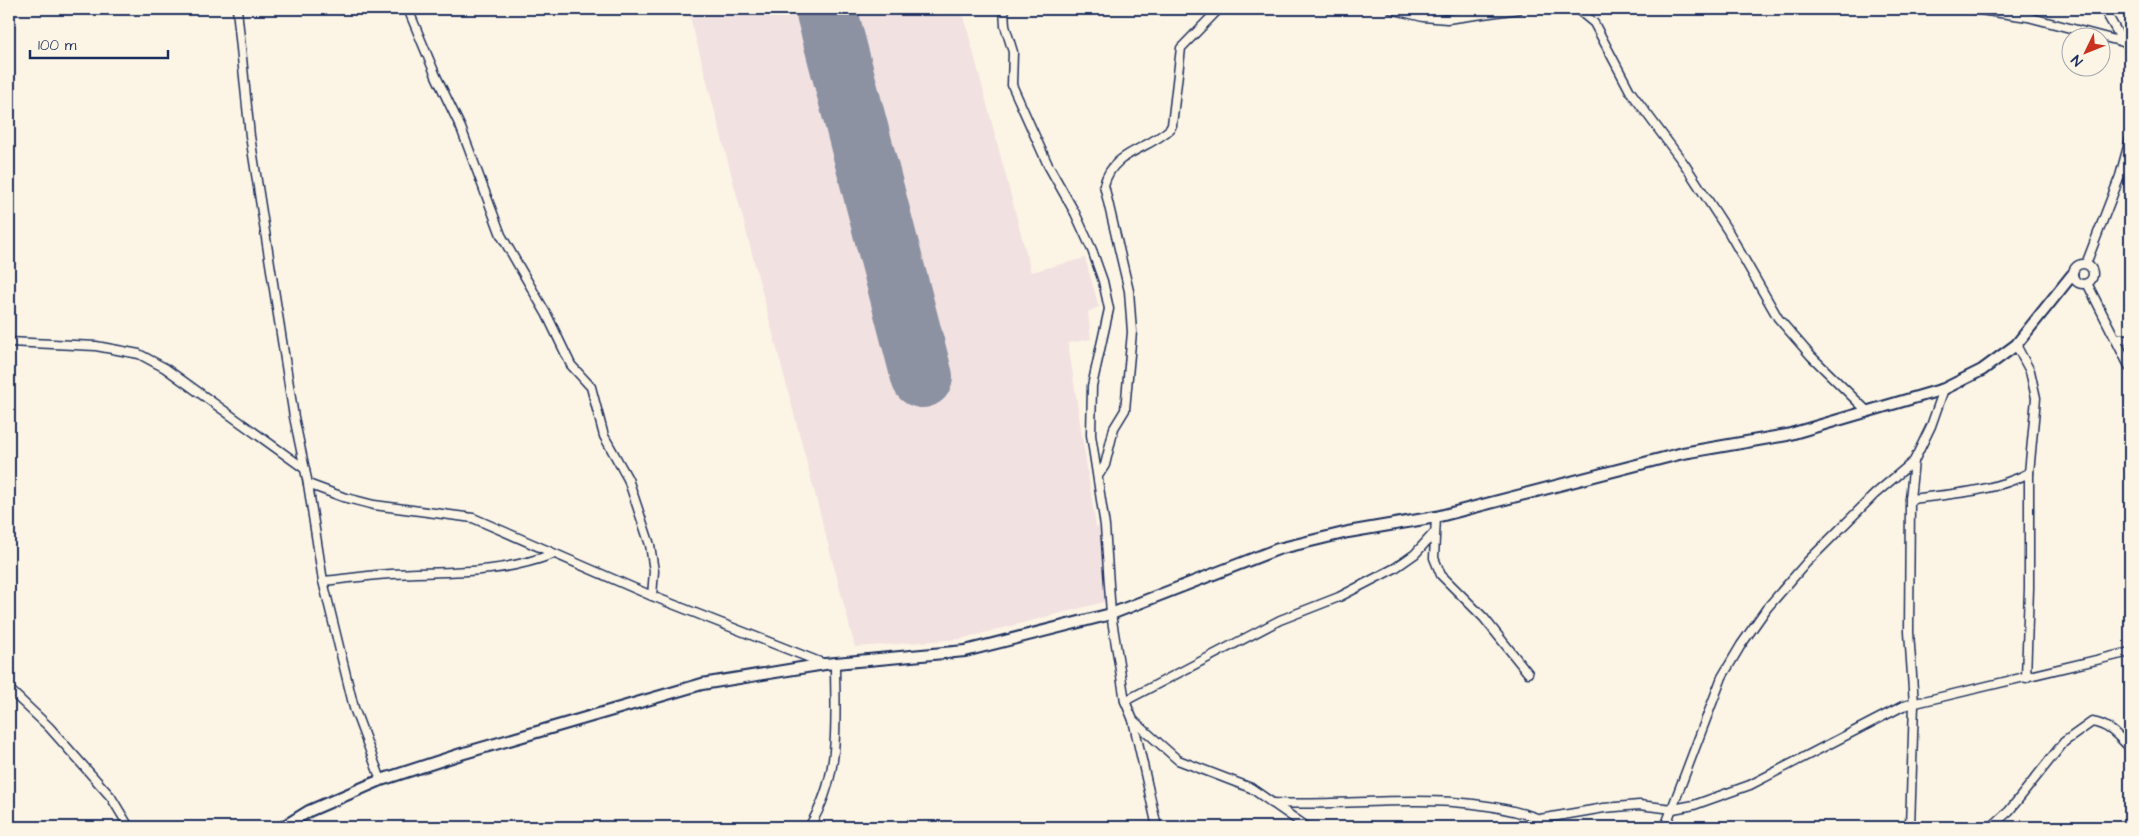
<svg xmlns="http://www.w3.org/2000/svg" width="2139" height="836" viewBox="0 0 2139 836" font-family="'Architects Daughter',sans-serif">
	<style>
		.built { fill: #f2e1e1 }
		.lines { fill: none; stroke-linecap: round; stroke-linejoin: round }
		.runway { stroke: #8c92a2; stroke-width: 62 }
		.minor-casing { stroke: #1b2f5e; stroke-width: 11 }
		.tertiary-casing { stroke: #1b2f5e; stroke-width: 14 }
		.minor { stroke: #fcf5e5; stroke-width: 8 }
		.tertiary { stroke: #fcf5e5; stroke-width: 10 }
	</style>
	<rect width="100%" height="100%" fill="#fcf5e5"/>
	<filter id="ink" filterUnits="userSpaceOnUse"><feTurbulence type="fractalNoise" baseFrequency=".02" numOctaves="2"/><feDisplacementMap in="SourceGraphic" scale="10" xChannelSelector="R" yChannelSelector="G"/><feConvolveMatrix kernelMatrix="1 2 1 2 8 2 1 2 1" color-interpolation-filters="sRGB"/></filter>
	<g filter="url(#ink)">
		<!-- built -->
		<polygon class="built" points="688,9 962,9 1031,272 1085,258 1099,307 1088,312 1091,339 1068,343 1096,527 1103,526 1108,601 961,639 855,647"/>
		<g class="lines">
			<!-- runway -->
			<polyline class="runway" points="826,9 922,377"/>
			<!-- minor casing -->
			<g class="minor-casing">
				<g id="minor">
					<polyline points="237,9 250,136 294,417 308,484 323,581 354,708 381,780"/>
					<polyline points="408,9 436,76 461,128 501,235 547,315 571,365 591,387 604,436 628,479 650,545 654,571 652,596"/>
					<polyline points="1004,9 1005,26 1013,52 1012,85 1048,165 1075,213 1092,250 1103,281 1109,309 1092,386 1091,435 1105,526 1111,614 1125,701 1133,720 1157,827"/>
					<polyline points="1391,9 1423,17 1447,19 1519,9"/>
					<polyline points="1577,9 1594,23 1630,91 1685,165 1728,231 1778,318 1811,356 1867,411"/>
					<polyline points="1973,9 2028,17 2123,42"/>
					<polyline points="2104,9 2123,42 2130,45"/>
					<circle cx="2083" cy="274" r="10"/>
					<polyline points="2086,264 2120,176 2130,139"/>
					<polyline points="2087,283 2130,368"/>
					<polyline points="2116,339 2130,339"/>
					<polyline points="9,342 96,346 139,354 165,368 305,469"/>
					<polyline points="2016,345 2030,371 2036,398 2029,473 2029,588 2026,678"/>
					<path d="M1098,476L1105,465L1114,428L1125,410L1132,332L1129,291L1104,185C1113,151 1146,151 1170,129L1172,125L1181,48L1219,9"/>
					<polyline points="308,484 343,497 374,505 473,518 652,596 825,664"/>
					<path d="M1910,499C1951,494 1992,492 2029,473"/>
					<polyline points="1436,517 1434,558 1441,575 1484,618 1528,673"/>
					<path d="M323,581C346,579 369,575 391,574C450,571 497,575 553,554"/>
					<polyline points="9,689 49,727 111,797 129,827"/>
					<polyline points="1125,701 1280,620 1339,597 1395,568 1415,554 1433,534"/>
					<polyline points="1133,720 1178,760 1251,788 1307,827"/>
					<path d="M1272,803C1362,807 1453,788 1540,819"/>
					<path d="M809,827C842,775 835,722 835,663"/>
					<polyline points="1529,827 1540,819 1604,808 1639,805 1673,809 1694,805 1750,785 1903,706 2130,652"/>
					<polyline points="1665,827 1722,677 1741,645 1767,608 1807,562 1875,494 1914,461 1931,426 1944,389"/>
					<polyline points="1910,827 1914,704 1909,632 1910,499 1914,461"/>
					<path d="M1991,827L2009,811L2064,742L2092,722C2110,725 2118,736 2130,748"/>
				</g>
			</g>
			<!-- tertiary casing -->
			<g class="tertiary-casing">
				<polyline id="tertiary" points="283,827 309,811 381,780 461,754 702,684 825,664 965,651 1111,614 1278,549 1348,532 1436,517 1683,453 1787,435 1944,389 1982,370 2016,345 2072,275"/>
			</g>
			<!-- minor -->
			<use href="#minor" class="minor"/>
			<!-- tertiary -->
			<use href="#tertiary" class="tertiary"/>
		</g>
	</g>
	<!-- margin -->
	<rect width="2139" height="836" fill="none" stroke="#fcf5e5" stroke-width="30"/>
	<rect x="15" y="15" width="2109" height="806" fill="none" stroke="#1b2f5e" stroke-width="2" filter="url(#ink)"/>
	<!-- north arrow -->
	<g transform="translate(2086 52) rotate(227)"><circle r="24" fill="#fcf5e5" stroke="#a2a6af"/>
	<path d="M0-4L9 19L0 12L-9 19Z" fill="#c8321e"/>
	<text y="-8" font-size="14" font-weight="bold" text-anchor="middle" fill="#1b2f5e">N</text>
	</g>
	<!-- scale -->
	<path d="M30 50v8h138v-8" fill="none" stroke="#1b2f5e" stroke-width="2.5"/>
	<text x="38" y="50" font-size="15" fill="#1b2f5e" stroke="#fcf5e5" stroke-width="4" paint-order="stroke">100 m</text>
</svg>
